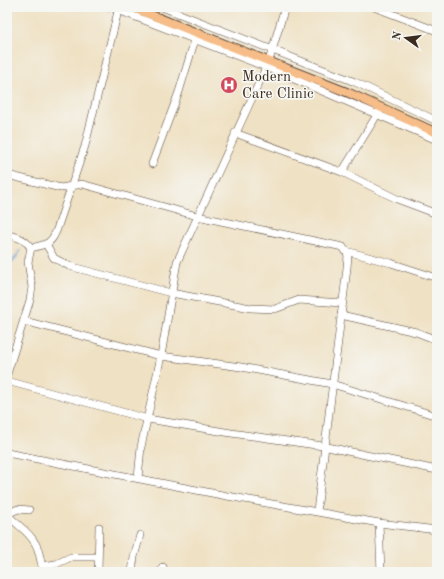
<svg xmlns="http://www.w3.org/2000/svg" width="444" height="579" viewBox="0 0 444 579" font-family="'Old Standard TT',serif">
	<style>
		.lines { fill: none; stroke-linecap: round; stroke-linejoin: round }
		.stream { stroke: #699cd4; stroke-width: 2 }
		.minor-casing { stroke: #564537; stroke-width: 8 }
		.major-casing { stroke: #564537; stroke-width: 10 }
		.minor { stroke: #fff; stroke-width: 7 }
		.major { stroke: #f7bd88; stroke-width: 8 }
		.labels { text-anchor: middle; stroke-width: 3.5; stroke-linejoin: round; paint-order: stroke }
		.poi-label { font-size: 15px; fill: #3b2a1e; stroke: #f6f6f2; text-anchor: start }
	</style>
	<rect width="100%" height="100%" fill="#f6f6f2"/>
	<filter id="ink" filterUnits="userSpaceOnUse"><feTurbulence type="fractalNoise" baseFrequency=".025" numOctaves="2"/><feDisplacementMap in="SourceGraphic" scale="8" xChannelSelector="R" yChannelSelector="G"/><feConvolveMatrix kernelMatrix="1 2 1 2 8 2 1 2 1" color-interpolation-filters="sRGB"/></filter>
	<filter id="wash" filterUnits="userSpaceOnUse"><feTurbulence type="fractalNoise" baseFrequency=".012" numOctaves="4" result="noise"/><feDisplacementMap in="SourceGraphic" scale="16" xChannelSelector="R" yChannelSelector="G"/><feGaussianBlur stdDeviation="0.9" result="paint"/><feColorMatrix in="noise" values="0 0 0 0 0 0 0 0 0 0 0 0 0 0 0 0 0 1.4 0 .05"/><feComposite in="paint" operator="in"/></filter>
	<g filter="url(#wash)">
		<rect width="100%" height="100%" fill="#efe1c3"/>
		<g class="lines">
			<!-- stream -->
			<polyline class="stream" points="7,265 14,260 20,251"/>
		</g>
	</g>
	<g filter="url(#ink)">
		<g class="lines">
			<!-- minor casing -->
			<g class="minor-casing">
				<g id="minor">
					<polyline points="110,7 266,67 437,140"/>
					<polyline points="162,7 355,82 437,121"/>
					<polyline points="374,7 437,31"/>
					<polyline points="235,133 342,172 397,199 437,214"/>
					<polyline points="152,164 179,92 196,36"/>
					<polyline points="342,172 380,110"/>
					<polyline points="7,175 61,188 82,184 197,216 343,247 348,255 347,268 317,511"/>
					<path d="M7,235C16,236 26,240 31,248L28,262L32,287L30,300L7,374"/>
					<polyline points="46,244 54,258 69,266 171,293 251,308 275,309 299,300 342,303"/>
					<path d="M31,248C46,244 51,245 57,229L85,146L119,7"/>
					<polyline points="346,251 391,263 437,278"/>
					<polyline points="341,315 416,332 437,340"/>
					<polyline points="24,321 161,356 241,367 332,384 437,416"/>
					<polyline points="7,381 148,419 231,433 323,446 437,470"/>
					<polyline points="7,453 227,496 379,523 437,530"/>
					<polyline points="138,478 141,447 161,356 177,262 269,61 285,7"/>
					<path d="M7,514C15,524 29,531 35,543C41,552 39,563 45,572"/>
					<polyline points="7,514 18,509 29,510"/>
					<polyline points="379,523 381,572"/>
					<polyline points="42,566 56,564 71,557 97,557"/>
					<polyline points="98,572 99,527"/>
					<polyline points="132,572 134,557 140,535"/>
					<polyline points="161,572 163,567"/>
				</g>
			</g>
			<!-- major casing -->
			<g class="major-casing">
				<polyline id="major" points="131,7 349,93 437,133"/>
			</g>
			<!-- minor -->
			<use href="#minor" class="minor"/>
			<!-- major -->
			<use href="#major" class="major"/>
		</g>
	</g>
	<!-- icons -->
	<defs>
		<g id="hospital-disc" transform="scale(0.9)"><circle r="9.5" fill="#d1495b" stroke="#f6f6f2"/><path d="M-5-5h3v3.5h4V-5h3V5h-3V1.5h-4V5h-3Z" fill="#fff"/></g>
	</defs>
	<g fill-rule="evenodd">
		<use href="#hospital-disc" x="229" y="85"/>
	</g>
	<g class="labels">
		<!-- poi labels -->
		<g class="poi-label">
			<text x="242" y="81">Modern<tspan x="242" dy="17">Care Clinic</tspan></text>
		</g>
	</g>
	<!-- margin -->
	<rect width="444" height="579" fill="none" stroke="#f6f6f2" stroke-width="24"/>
	<!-- north arrow -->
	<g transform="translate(406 38) rotate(284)" stroke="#f6f6f2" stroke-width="3" paint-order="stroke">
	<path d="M0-3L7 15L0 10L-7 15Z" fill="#3b2a1e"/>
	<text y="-6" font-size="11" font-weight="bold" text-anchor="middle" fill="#3b2a1e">N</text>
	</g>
</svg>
